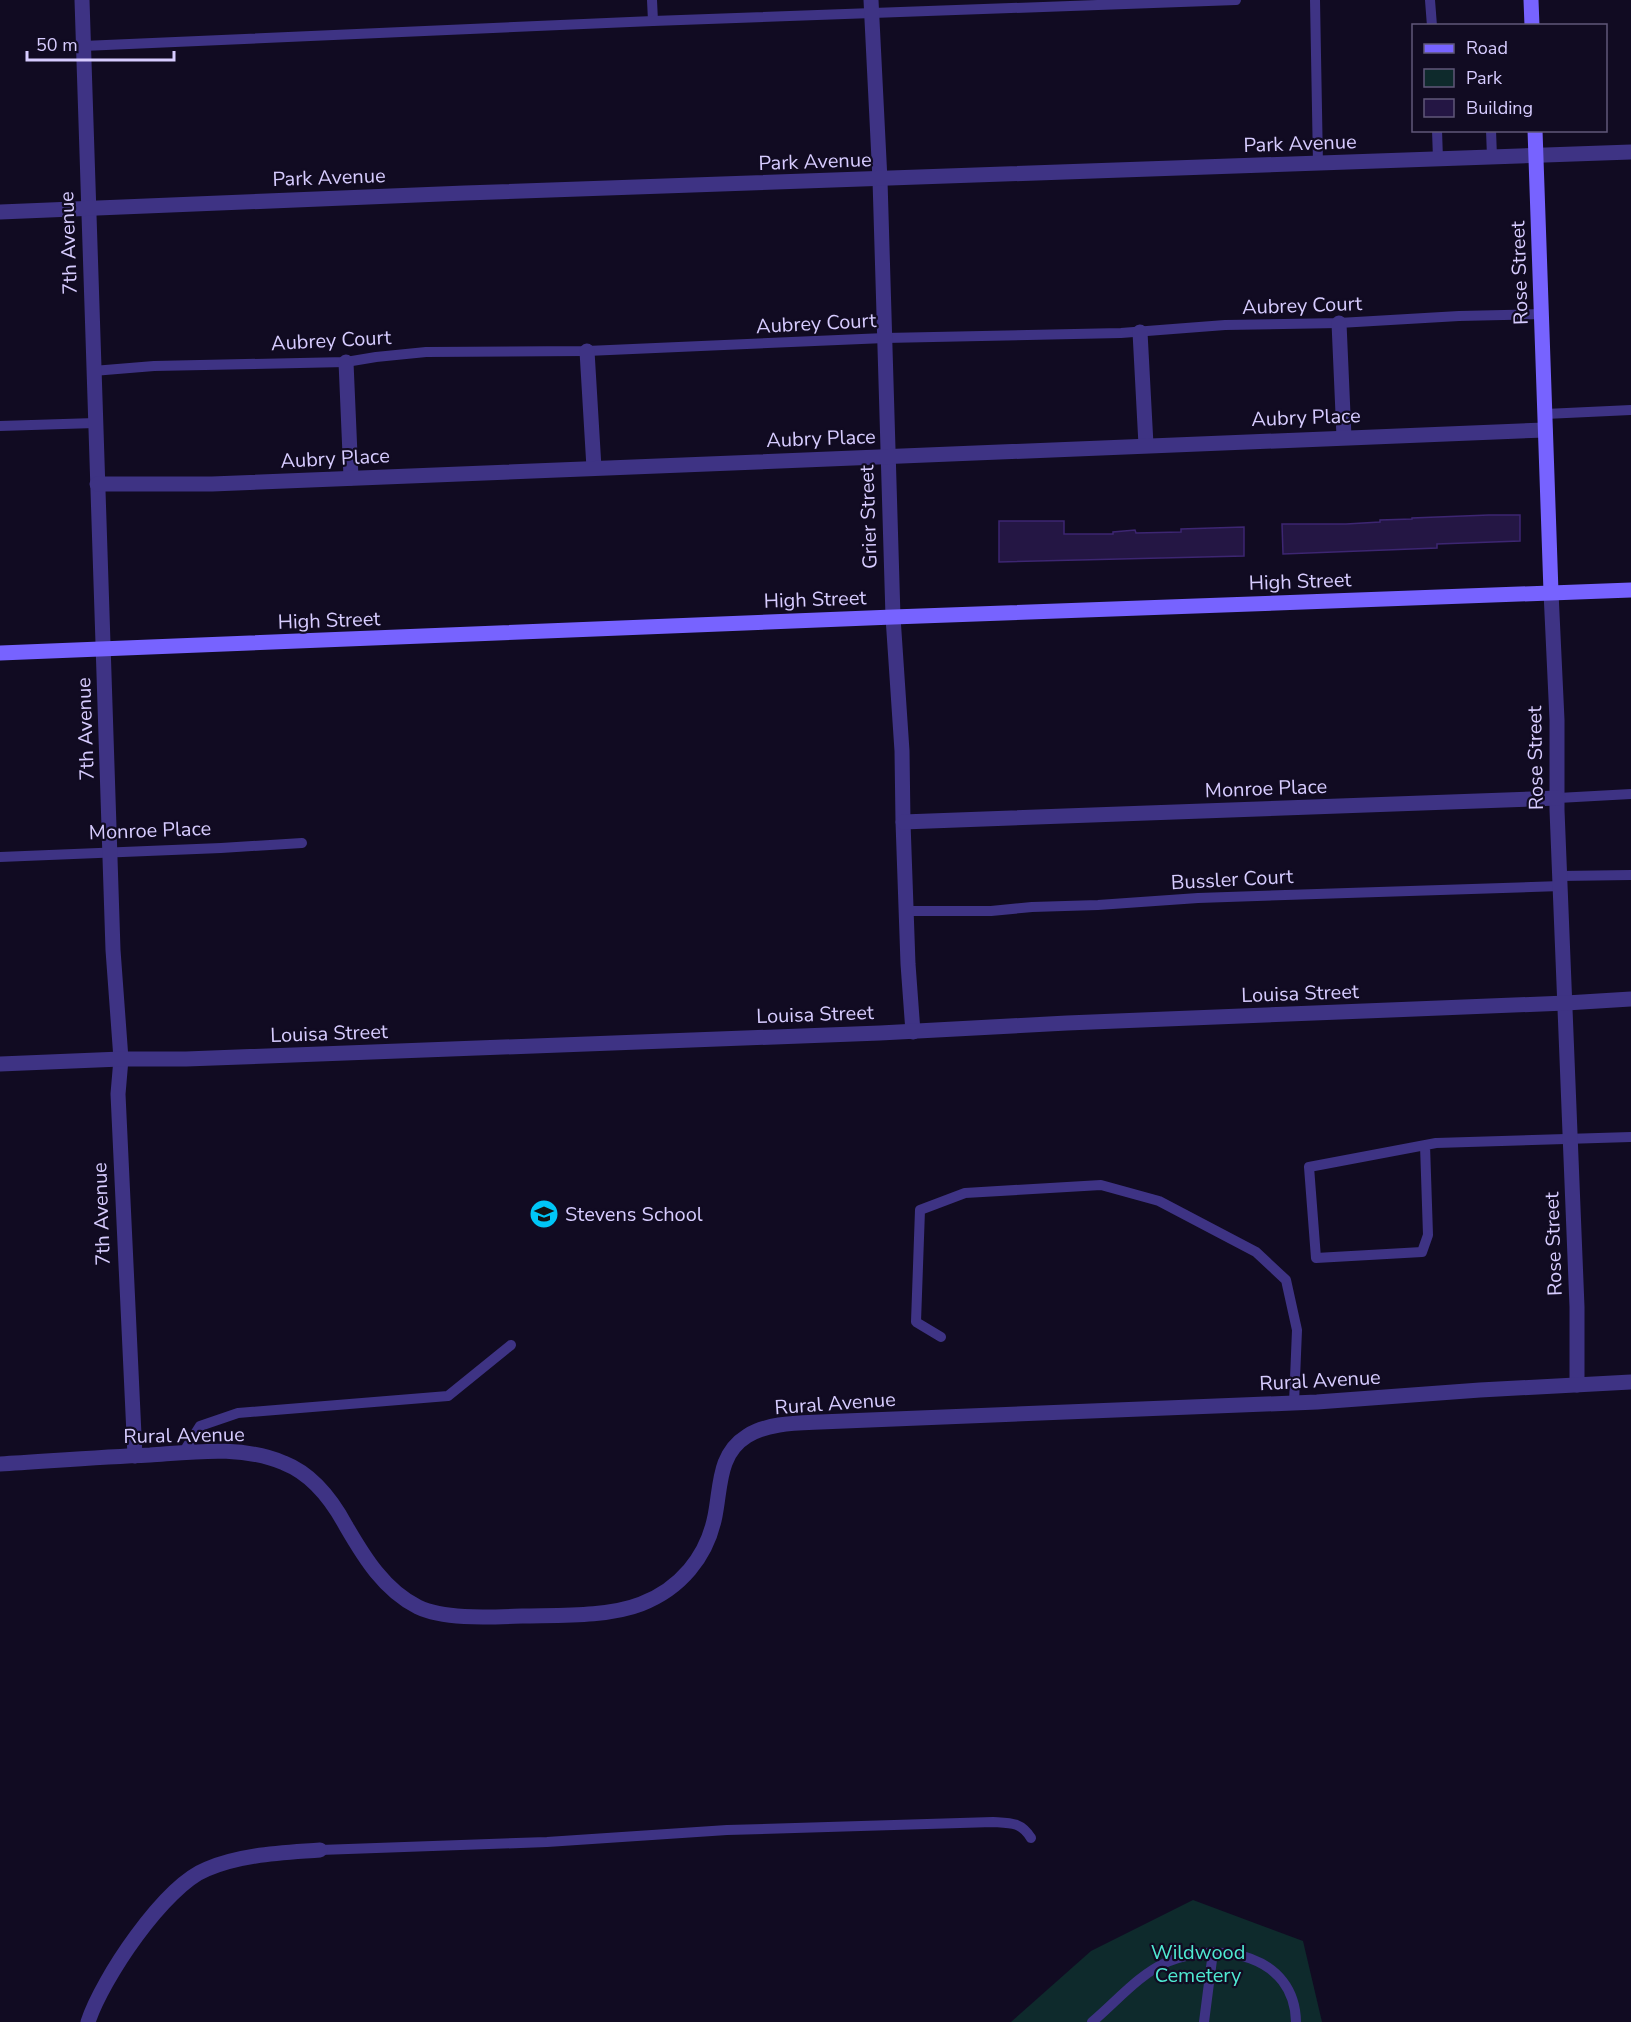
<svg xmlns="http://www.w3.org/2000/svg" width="1631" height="2022" viewBox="0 0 1631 2022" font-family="'Nunito Sans',sans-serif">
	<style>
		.green { fill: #0e2a2c }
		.building { fill: #241644; stroke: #3d2672; stroke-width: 1.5 }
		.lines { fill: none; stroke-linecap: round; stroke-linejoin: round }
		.lane { stroke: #3e3384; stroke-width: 10 }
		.street { stroke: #3e3384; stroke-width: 15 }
		.secondary { stroke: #7763ff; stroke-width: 15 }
		.labels { text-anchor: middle; stroke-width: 4.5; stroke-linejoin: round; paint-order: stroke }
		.street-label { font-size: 20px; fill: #d7ccff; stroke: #110b22 }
		.poi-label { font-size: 20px; fill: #d7ccff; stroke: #110b22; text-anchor: start }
		.park-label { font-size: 20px; fill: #4fe8d1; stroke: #110b22 }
	</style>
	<rect width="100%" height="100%" fill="#110b22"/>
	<!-- green -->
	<polygon class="green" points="1193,1900 1303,1941 1322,2022 1011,2022 1091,1951"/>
	<!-- building -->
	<g class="building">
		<polygon points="1489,515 1520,515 1520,541 1437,544 1437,548 1283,554 1282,524 1346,524 1380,522 1380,520 1412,519 1412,518"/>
		<polygon points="999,521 1064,521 1064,534 1113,534 1113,532 1135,530 1136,533 1181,532 1181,529 1244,527 1244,556 999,562"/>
	</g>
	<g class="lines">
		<!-- lane -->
		<g class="lane">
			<polyline points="652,0 653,21"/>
			<polyline points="1315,0 1318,164"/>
			<polyline points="1430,0 1432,26"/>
			<polyline points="83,46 653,21 1236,0"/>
			<polyline points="1437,130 1438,159"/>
			<polyline points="1491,130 1492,157"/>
			<polyline points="93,371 154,366 346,362 376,357 426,352 587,351 885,338 1121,333 1225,325 1339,323 1459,316 1542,314"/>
			<polyline points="1545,414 1631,410"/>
			<polyline points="0,426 95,423"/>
			<polyline points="1558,798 1631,794"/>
			<polyline points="0,857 221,848 302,843"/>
			<polyline points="1560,876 1631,875"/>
			<polyline points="906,911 991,911 1032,907 1098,905 1198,898 1561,886"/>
			<polyline points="1425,1145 1428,1235 1422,1252 1316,1258 1309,1167 1436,1143 1631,1137"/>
			<polyline points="941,1337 916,1322 920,1210 965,1193 1101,1185 1159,1201 1256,1252 1286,1280 1297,1330 1294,1403"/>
			<polyline points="183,1453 200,1426 238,1413 448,1396 511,1345"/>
			<path d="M320,1850L547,1842L727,1830L993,1822C1011,1823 1021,1822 1031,1838"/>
			<path d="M1092,2022C1116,2002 1138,1975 1167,1962C1219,1940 1295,1955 1296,2022"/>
			<polyline points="1204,2022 1213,1952"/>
		</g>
		<!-- street -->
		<g class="street">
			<polyline points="82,0 113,950 121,1059 118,1094 135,1456"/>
			<polyline points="871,0 880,180 893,617 902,751 903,822 908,964 913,1032"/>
			<polyline points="0,212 465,193 1631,152"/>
			<polyline points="1339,323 1344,437"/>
			<polyline points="1140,332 1146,445"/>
			<polyline points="587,351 594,468"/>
			<polyline points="346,362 351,478"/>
			<polyline points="97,484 212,484 1545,430"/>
			<polyline points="1551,592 1557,720 1557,810 1577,1307 1577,1385"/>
			<polyline points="903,822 1558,798"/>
			<polyline points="0,1064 121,1059 186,1059 880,1033 1067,1023 1566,1003 1631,999"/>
			<path d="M0,1464C50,1461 100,1457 150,1455C193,1452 243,1445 284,1463C312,1474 332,1500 346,1526C364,1557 384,1590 418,1607C445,1620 492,1617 522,1616C558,1615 608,1617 641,1604C680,1589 707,1557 715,1516C721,1486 718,1454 747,1436C767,1423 797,1423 820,1422L1317,1402L1480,1390L1631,1382"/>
			<path d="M88,2022C102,1979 164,1886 207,1869C243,1854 282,1853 320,1850"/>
		</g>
		<!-- secondary -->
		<g class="secondary">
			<polyline points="1531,0 1532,26"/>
			<polyline points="1535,130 1551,592"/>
			<polyline points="0,653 893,617 1631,590"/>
		</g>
	</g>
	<!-- icons -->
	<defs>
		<g id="school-disc" transform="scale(1.5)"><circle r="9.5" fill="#00c6f7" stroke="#110b22"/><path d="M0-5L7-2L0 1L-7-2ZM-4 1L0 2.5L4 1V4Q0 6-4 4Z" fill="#111"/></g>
	</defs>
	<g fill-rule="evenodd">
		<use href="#school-disc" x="544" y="1214"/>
	</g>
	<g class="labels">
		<!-- street labels -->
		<g class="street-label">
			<text transform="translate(1300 143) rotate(-2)" y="7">Park Avenue</text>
			<text transform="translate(815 161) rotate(-2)" y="7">Park Avenue</text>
			<text transform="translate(329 177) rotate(-2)" y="7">Park Avenue</text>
			<text transform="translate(68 243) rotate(-92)" y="7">7th Avenue</text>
			<text transform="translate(1519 273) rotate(-92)" y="7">Rose Street</text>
			<text transform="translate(1302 305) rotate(-2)" y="7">Aubrey Court</text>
			<text transform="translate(816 323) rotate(-3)" y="7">Aubrey Court</text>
			<text transform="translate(331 340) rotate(-3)" y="7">Aubrey Court</text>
			<text transform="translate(1306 417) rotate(-2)" y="7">Aubry Place</text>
			<text transform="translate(821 438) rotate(-2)" y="7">Aubry Place</text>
			<text transform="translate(335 458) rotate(-3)" y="7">Aubry Place</text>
			<text transform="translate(868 517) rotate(-92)" y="7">Grier Street</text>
			<text transform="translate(1300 581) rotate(-2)" y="7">High Street</text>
			<text transform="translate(815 599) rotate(-2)" y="7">High Street</text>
			<text transform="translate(329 620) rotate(-2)" y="7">High Street</text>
			<text transform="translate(85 729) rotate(-92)" y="7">7th Avenue</text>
			<text transform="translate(1535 758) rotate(-91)" y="7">Rose Street</text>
			<text transform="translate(1266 788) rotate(-2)" y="7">Monroe Place</text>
			<text transform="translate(150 830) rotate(-2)" y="7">Monroe Place</text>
			<text transform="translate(1232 879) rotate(-3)" y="7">Bussler Court</text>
			<text transform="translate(1300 993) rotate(-2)" y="7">Louisa Street</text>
			<text transform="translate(815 1014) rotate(-2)" y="7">Louisa Street</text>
			<text transform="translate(329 1033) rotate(-2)" y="7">Louisa Street</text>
			<text transform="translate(101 1214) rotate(-92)" y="7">7th Avenue</text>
			<text transform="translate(1553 1244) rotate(-92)" y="7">Rose Street</text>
			<text transform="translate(1320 1380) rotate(-3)" y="7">Rural Avenue</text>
			<text transform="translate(835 1403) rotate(-4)" y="7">Rural Avenue</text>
			<text transform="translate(184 1435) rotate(-1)" y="7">Rural Avenue</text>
		</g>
		<!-- poi labels -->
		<g class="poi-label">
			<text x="565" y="1221">Stevens School</text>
		</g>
		<!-- park labels -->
		<g class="park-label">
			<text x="1198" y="1959">Wildwood<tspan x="1198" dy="23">Cemetery</tspan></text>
		</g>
	</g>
	<!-- legend -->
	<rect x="1412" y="24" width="195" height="108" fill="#110b22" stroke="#60587a" stroke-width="1.5"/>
	<rect x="1424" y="44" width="30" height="9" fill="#7763ff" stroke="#60587a" stroke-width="1.5"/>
	<text x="1466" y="54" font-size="18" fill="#d7ccff">Road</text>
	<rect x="1424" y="69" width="30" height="18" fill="#0e2a2c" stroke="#60587a" stroke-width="1.5"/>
	<text x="1466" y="84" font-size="18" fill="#d7ccff">Park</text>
	<rect x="1424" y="99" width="30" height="18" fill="#241644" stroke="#60587a" stroke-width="1.5"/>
	<text x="1466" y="114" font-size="18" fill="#d7ccff">Building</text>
	<!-- scale -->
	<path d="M27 51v9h147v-9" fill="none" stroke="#d7ccff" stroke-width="3"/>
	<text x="36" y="51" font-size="18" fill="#d7ccff" stroke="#110b22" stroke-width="4.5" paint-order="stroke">50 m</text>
</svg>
